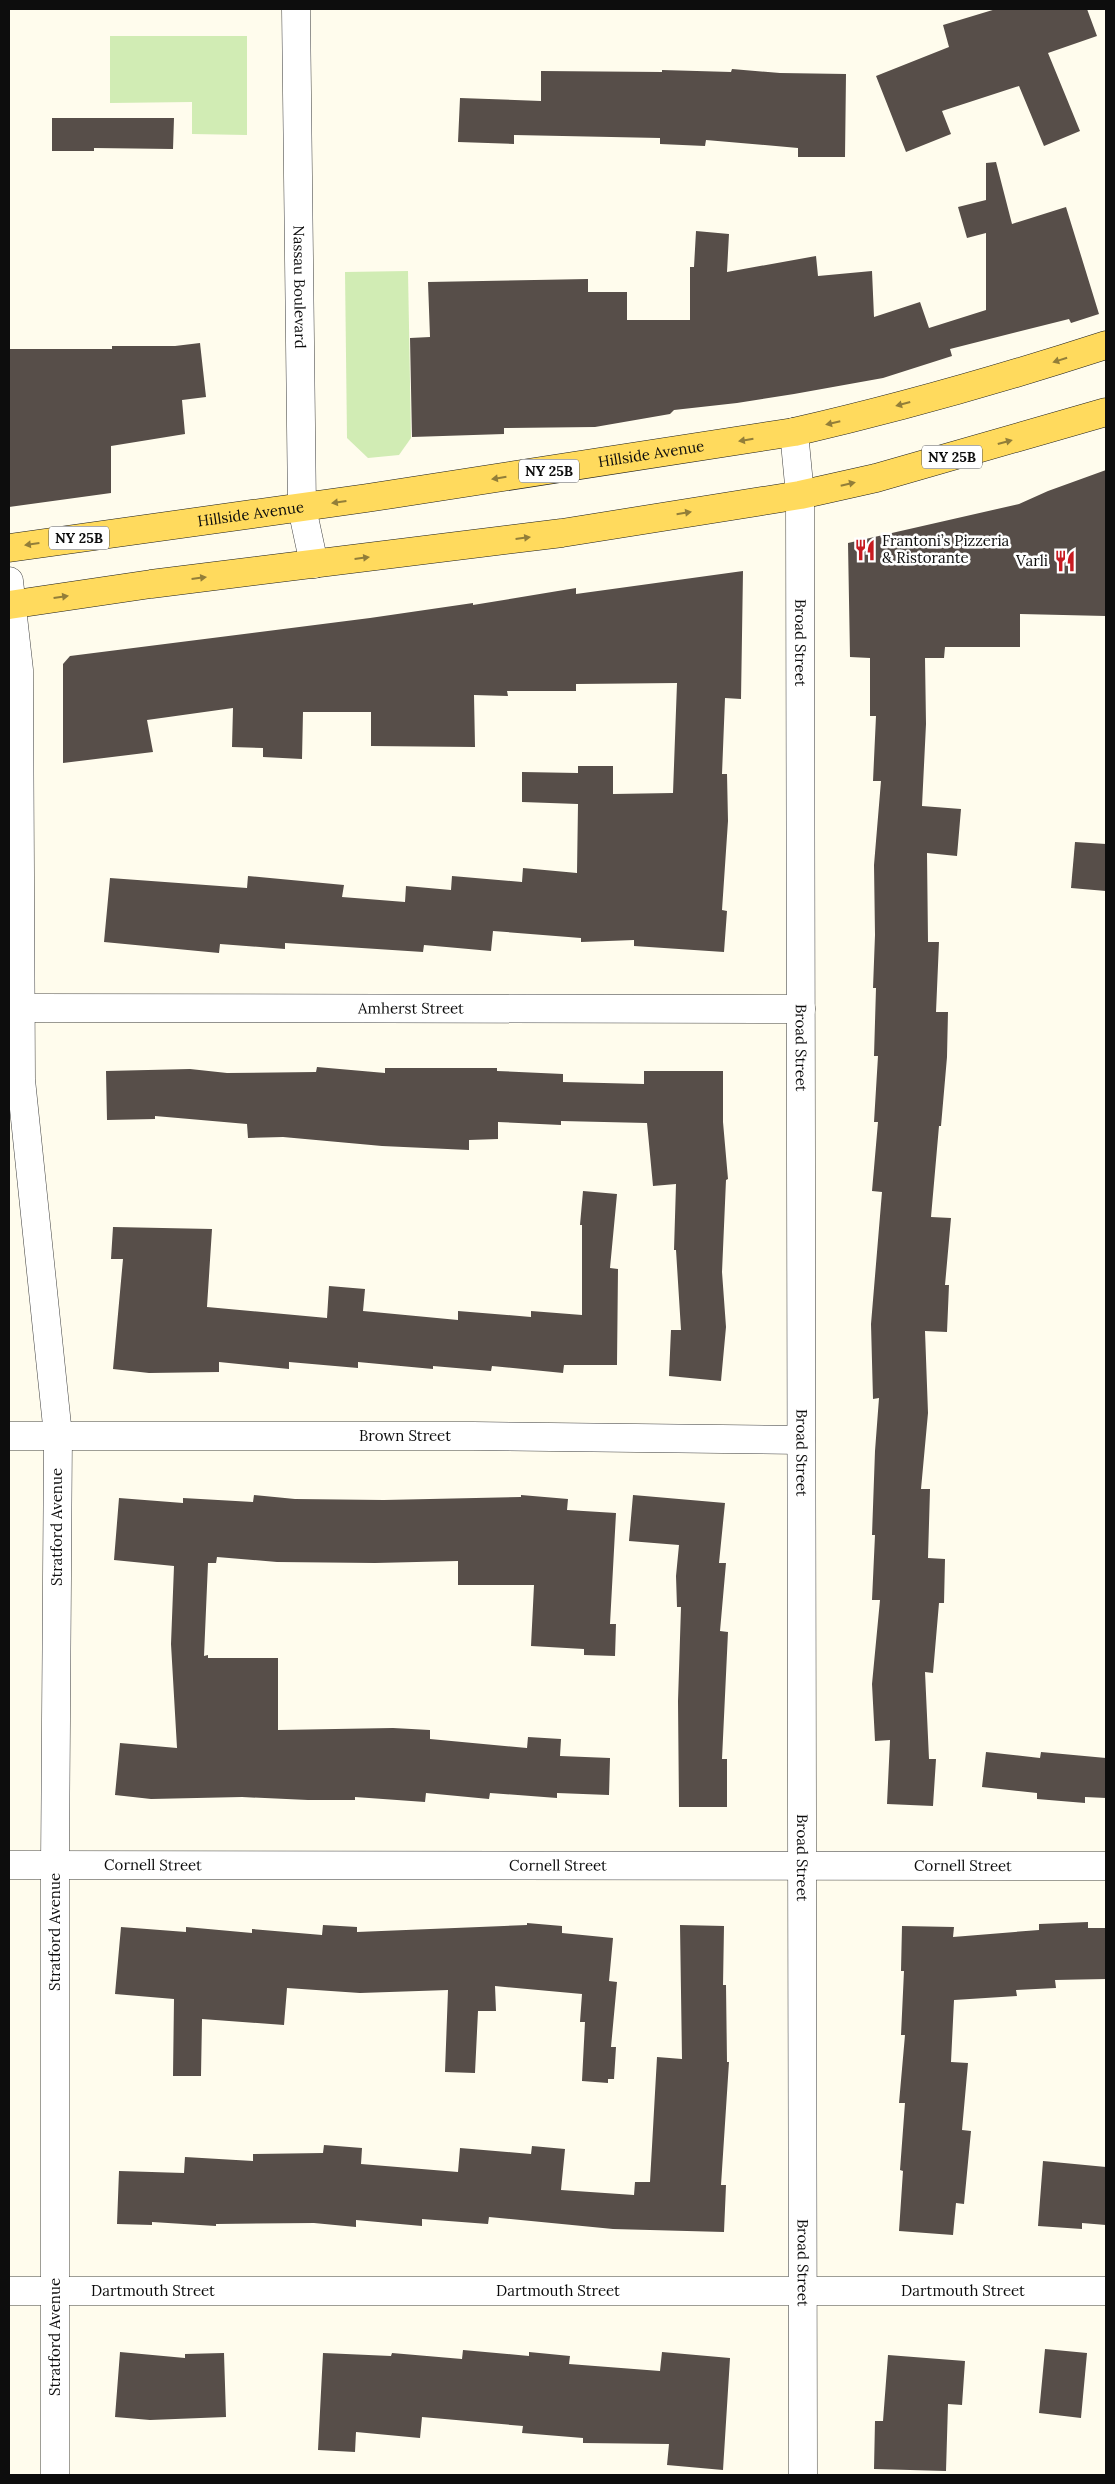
<svg xmlns="http://www.w3.org/2000/svg" width="1115" height="2484" viewBox="0 0 1115 2484" font-family="Lora,serif">
	<style>
		.green { fill: #d1ecb4 }
		.building { fill: #574e49 }
		.lines { fill: none; stroke-linecap: round; stroke-linejoin: round }
		.minor-casing { stroke: #404040; stroke-width: 29 }
		.major-casing { stroke: #1e1e1e; stroke-width: 29 }
		.minor { stroke: #fff; stroke-width: 28 }
		.major { stroke: #ffda5d; stroke-width: 28 }
		.oneway { fill: #927e39 }
		.labels { text-anchor: middle; stroke-width: 5; stroke-linejoin: round; paint-order: stroke }
		.shield { fill: #fff; stroke: #565656; stroke-width: 1 }
		.shield-label { font-size: 14px; font-weight: bold; fill: #0d0d0d }
		.street-label { font-size: 15px; fill: #0d0d0d; stroke: #fff }
		.poi-label { font-size: 15px; fill: #0d0d0d; stroke: #fff; text-anchor: start }
	</style>
	<rect width="100%" height="100%" fill="#fffced"/>
	<!-- green -->
	<g class="green">
		<polygon points="110,36 247,36 247,135 192,134 192,102 110,103"/>
		<polygon points="408,271 411,438 399,455 368,458 347,438 345,272"/>
	</g>
	<!-- building -->
	<g class="building">
		<polygon points="996,9 1087,9 1097,36 1048,53 1080,131 1044,146 1019,86 942,111 951,134 906,152 876,76 949,47 943,25"/>
		<polygon points="732,69 780,73 846,74 845,157 798,157 798,148 706,140 705,146 660,144 660,138 514,135 514,144 458,142 460,98 541,101 541,71 662,72 662,70 731,72"/>
		<polygon points="52,118 174,118 173,149 94,148 94,151 52,151"/>
		<polygon points="996,162 1012,224 1066,207 1099,314 1071,323 1069,319 950,349 952,356 883,378 794,394 737,403 674,410 670,414 595,427 504,428 504,434 412,437 410,338 430,337 428,282 588,279 588,292 627,292 627,320 690,320 690,267 694,267 696,231 729,234 727,272 816,256 818,276 872,271 874,317 920,302 929,328 986,310 986,233 967,238 958,207 986,200 986,163"/>
		<polygon points="200,343 206,397 182,400 185,434 111,446 111,493 9,507 9,349 112,349 112,346 175,346"/>
		<polygon points="1106,470 1106,616 1020,614 1020,647 945,647 944,658 925,658 926,724 922,806 961,809 957,856 927,853 928,942 939,942 936,1012 948,1012 947,1057 941,1126 939,1126 931,1217 951,1218 945,1285 949,1285 947,1332 925,1331 928,1413 921,1489 930,1489 928,1558 945,1559 944,1603 939,1603 933,1673 925,1672 929,1759 936,1759 933,1806 887,1804 890,1740 875,1741 872,1684 880,1600 872,1600 875,1535 872,1535 875,1451 879,1398 873,1399 871,1324 882,1192 872,1191 878,1122 874,1122 878,1056 874,1056 876,988 873,988 875,935 874,865 881,781 873,781 876,716 870,716 870,658 850,657 848,543 1019,504 1048,491"/>
		<polygon points="743,571 741,699 725,698 722,774 727,774 728,821 722,910 727,911 724,952 634,946 634,940 581,942 581,938 493,931 491,951 424,945 423,952 285,943 285,949 220,944 219,953 104,942 110,878 247,888 248,876 344,885 342,897 405,902 406,886 451,890 452,876 522,882 523,868 577,873 578,804 522,802 522,772 578,773 578,766 613,766 613,794 673,793 677,683 576,684 576,691 507,691 508,696 474,695 475,747 371,746 371,712 303,712 302,759 263,757 263,748 232,747 233,708 147,720 153,752 63,763 63,664 70,656 370,618 473,603 473,605 576,588 576,594"/>
		<polygon points="1075,842 1106,844 1106,891 1071,888"/>
		<polygon points="317,1067 385,1073 385,1068 497,1068 497,1071 563,1074 563,1082 644,1084 644,1071 723,1071 723,1122 728,1179 726,1180 722,1272 726,1327 721,1381 669,1376 671,1330 681,1330 676,1250 674,1250 676,1184 653,1186 647,1123 561,1121 561,1125 498,1122 498,1139 469,1140 469,1150 382,1146 283,1137 248,1138 247,1124 155,1116 155,1119 107,1120 106,1071 190,1069 227,1073 316,1072"/>
		<polygon points="583,1191 617,1194 610,1268 618,1269 617,1365 564,1365 563,1373 492,1366 491,1371 433,1366 433,1369 358,1362 358,1368 289,1362 289,1369 219,1362 219,1372 149,1373 113,1369 123,1259 111,1259 113,1227 212,1229 207,1307 327,1318 329,1286 365,1289 363,1311 458,1320 458,1311 531,1317 531,1311 582,1315 582,1225 580,1225"/>
		<polygon points="254,1495 295,1499 384,1500 521,1497 521,1495 568,1499 567,1510 616,1513 610,1624 616,1624 615,1656 584,1655 584,1649 531,1646 534,1585 458,1585 458,1561 375,1563 277,1562 217,1557 216,1563 208,1563 204,1656 208,1655 208,1658 278,1658 278,1730 393,1728 430,1730 430,1739 527,1748 528,1737 561,1739 560,1756 610,1758 609,1795 557,1793 557,1798 490,1793 489,1799 426,1793 425,1802 355,1797 355,1800 308,1800 242,1797 151,1799 115,1795 120,1743 177,1748 171,1644 174,1566 114,1560 119,1498 183,1503 183,1498 253,1502"/>
		<polygon points="633,1495 725,1503 719,1563 726,1563 720,1631 728,1632 722,1759 727,1759 727,1807 679,1807 678,1701 681,1607 677,1607 676,1576 679,1545 629,1541"/>
		<polygon points="986,1752 1040,1758 1041,1752 1106,1758 1106,1798 1085,1797 1085,1803 1037,1799 1037,1793 982,1787"/>
		<polygon points="1088,1922 1088,1928 1106,1928 1106,1979 1055,1980 1056,1988 1016,1990 1017,1996 954,2000 951,2062 968,2063 962,2130 971,2131 964,2204 956,2203 953,2235 899,2231 903,2171 900,2170 905,2103 899,2103 905,2035 901,2035 904,1971 901,1971 902,1926 954,1927 953,1937 1039,1930 1039,1924"/>
		<polygon points="527,1923 562,1926 562,1933 613,1938 609,1981 617,1982 611,2047 616,2047 614,2079 608,2079 608,2083 582,2081 585,2022 580,2022 582,1994 495,1986 496,2011 478,2011 475,2073 445,2072 448,1990 360,1993 287,1988 284,2025 202,2019 201,2076 173,2076 174,1999 115,1994 121,1927 186,1932 186,1927 252,1933 252,1929 322,1935 323,1925 357,1927 357,1932 527,1925"/>
		<polygon points="680,1925 724,1926 723,1985 726,1985 727,2062 729,2062 721,2185 726,2185 724,2232 613,2229 489,2217 488,2224 422,2219 422,2226 356,2220 356,2227 314,2223 216,2224 216,2226 152,2222 152,2225 117,2224 119,2171 184,2173 185,2157 253,2161 253,2154 323,2153 324,2145 362,2148 361,2164 458,2172 460,2148 531,2154 532,2146 565,2149 561,2190 634,2195 635,2182 650,2182 657,2057 682,2059"/>
		<polygon points="1043,2161 1106,2167 1106,2225 1082,2223 1082,2229 1038,2226"/>
		<polygon points="1045,2349 1087,2353 1081,2418 1039,2413"/>
		<polygon points="463,2350 529,2356 529,2352 570,2356 569,2364 660,2371 662,2352 730,2358 723,2470 667,2465 669,2444 583,2443 583,2438 522,2433 523,2426 422,2417 420,2438 356,2432 355,2452 318,2450 323,2353 391,2356 392,2353 462,2359"/>
		<polygon points="120,2352 185,2358 185,2354 224,2353 226,2417 150,2420 115,2417"/>
		<polygon points="888,2355 965,2361 962,2405 948,2404 946,2471 874,2469 875,2421 883,2421"/>
	</g>
	<g class="lines">
		<!-- minor casing -->
		<g class="minor-casing">
			<g id="minor">
				<path id="s1" d="M296,9L302,508L314,564"/>
				<path id="s2" d="M794,432L800,495L803,2475"/>
				<polyline points="9,581 19,670 21,1080 58,1435 55,1865 55,2475"/>
				<path id="s3" d="M21,1008L801,1009"/>
				<path id="s4" d="M9,1436H473L801,1440"/>
				<path id="s5" d="M9,1865L1106,1866"/>
				<path id="s6" d="M9,2291H1106"/>
			</g>
		</g>
		<!-- major casing -->
		<g class="major-casing">
			<g id="major">
				<path id="s7" d="M9,548L367,498L794,432C899,408 1004,378 1106,345"/>
				<polyline points="9,605 151,584 562,533 800,495 876,478 1106,412"/>
			</g>
		</g>
		<!-- minor -->
		<use href="#minor" class="minor"/>
		<!-- major -->
		<use href="#major" class="major"/>
	</g>
	<!-- one-way arrows -->
	<defs><path id="oneway-solid" d="M-6-.8H1V-3.2L6.5 0L1 3.2V.8H-6Z" transform="scale(1.25)"/></defs>
	<g class="oneway">
		<use href="#oneway-solid" transform="translate(1060 360) rotate(162)"/>
		<use href="#oneway-solid" transform="translate(903 404) rotate(165)"/>
		<use href="#oneway-solid" transform="translate(833 423) rotate(167)"/>
		<use href="#oneway-solid" transform="translate(746 440) rotate(171)"/>
		<use href="#oneway-solid" transform="translate(1005 442) rotate(-15)"/>
		<use href="#oneway-solid" transform="translate(499 478) rotate(171)"/>
		<use href="#oneway-solid" transform="translate(848 484) rotate(-13)"/>
		<use href="#oneway-solid" transform="translate(339 502) rotate(172)"/>
		<use href="#oneway-solid" transform="translate(684 513) rotate(-9)"/>
		<use href="#oneway-solid" transform="translate(523 538) rotate(-7)"/>
		<use href="#oneway-solid" transform="translate(32 544) rotate(172)"/>
		<use href="#oneway-solid" transform="translate(362 558) rotate(-7)"/>
		<use href="#oneway-solid" transform="translate(199 578) rotate(-7)"/>
		<use href="#oneway-solid" transform="translate(61 597) rotate(-8)"/>
	</g>
	<!-- icons -->
	<defs>
		<g id="restaurant-bare" transform="scale(1.725)"><path d="M-5-6h1v4h1v-4h1v4h1v-4h1v5L-1.5 .5V6h-2V.5L-5-1ZM5-6V6H3V1.5H1.5Q1.5-4 5-6Z" fill="#c71b21" stroke="#fff" stroke-width="2.5" paint-order="stroke"/></g>
	</defs>
	<g fill-rule="evenodd">
		<use href="#restaurant-bare" x="865" y="550"/>
		<use href="#restaurant-bare" x="1065" y="561"/>
	</g>
	<g class="labels">
		<!-- shield labels -->
		<g class="shield">
			<rect x="922" y="445.5" width="60" height="23" rx="4"/>
			<rect x="519" y="459.5" width="60" height="23" rx="4"/>
			<rect x="49" y="526.5" width="60" height="23" rx="4"/>
		</g>
		<g class="shield-label">
			<text x="952" y="462">NY 25B</text>
			<text x="549" y="476">NY 25B</text>
			<text x="79" y="543">NY 25B</text>
		</g>
		<!-- street labels -->
		<g class="street-label">
			<text dy="5" stroke="none"><textPath href="#s1" startOffset="278">Nassau Boulevard</textPath></text>
			<text dy="5" stroke="none"><textPath href="#s7" startOffset="649">Hillside Avenue</textPath></text>
			<text dy="5" stroke="none"><textPath href="#s7" startOffset="244">Hillside Avenue</textPath></text>
			<text dy="5" stroke="none"><textPath href="#s2" startOffset="211">Broad Street</textPath></text>
			<text dy="5" stroke="none"><textPath href="#s3" startOffset="390">Amherst Street</textPath></text>
			<text dy="5" stroke="none"><textPath href="#s2" startOffset="616">Broad Street</textPath></text>
			<text dy="5" stroke="none"><textPath href="#s4" startOffset="396">Brown Street</textPath></text>
			<text dy="5" stroke="none"><textPath href="#s2" startOffset="1021">Broad Street</textPath></text>
			<text transform="translate(57 1527) rotate(-90)" y="5">Stratford Avenue</text>
			<text dy="5" stroke="none"><textPath href="#s2" startOffset="1426">Broad Street</textPath></text>
			<text dy="5" stroke="none"><textPath href="#s5" startOffset="144">Cornell Street</textPath></text>
			<text dy="5" stroke="none"><textPath href="#s5" startOffset="549">Cornell Street</textPath></text>
			<text dy="5" stroke="none"><textPath href="#s5" startOffset="954">Cornell Street</textPath></text>
			<text transform="translate(55 1932) rotate(-90)" y="5">Stratford Avenue</text>
			<text dy="5" stroke="none"><textPath href="#s2" startOffset="1831">Broad Street</textPath></text>
			<text dy="5" stroke="none"><textPath href="#s6" startOffset="144">Dartmouth Street</textPath></text>
			<text dy="5" stroke="none"><textPath href="#s6" startOffset="549">Dartmouth Street</textPath></text>
			<text dy="5" stroke="none"><textPath href="#s6" startOffset="954">Dartmouth Street</textPath></text>
			<text transform="translate(55 2337) rotate(-90)" y="5">Stratford Avenue</text>
		</g>
		<!-- poi labels -->
		<g class="poi-label">
			<text x="882" y="546">Frantoni’s Pizzeria<tspan x="882" dy="17">&amp; Ristorante</tspan></text>
			<text x="1048" y="566" text-anchor="end">Varli</text>
		</g>
	</g>
	<!-- border -->
	<rect width="1115" height="2484" fill="none" stroke="#0d0d0d" stroke-width="20"/>
</svg>
